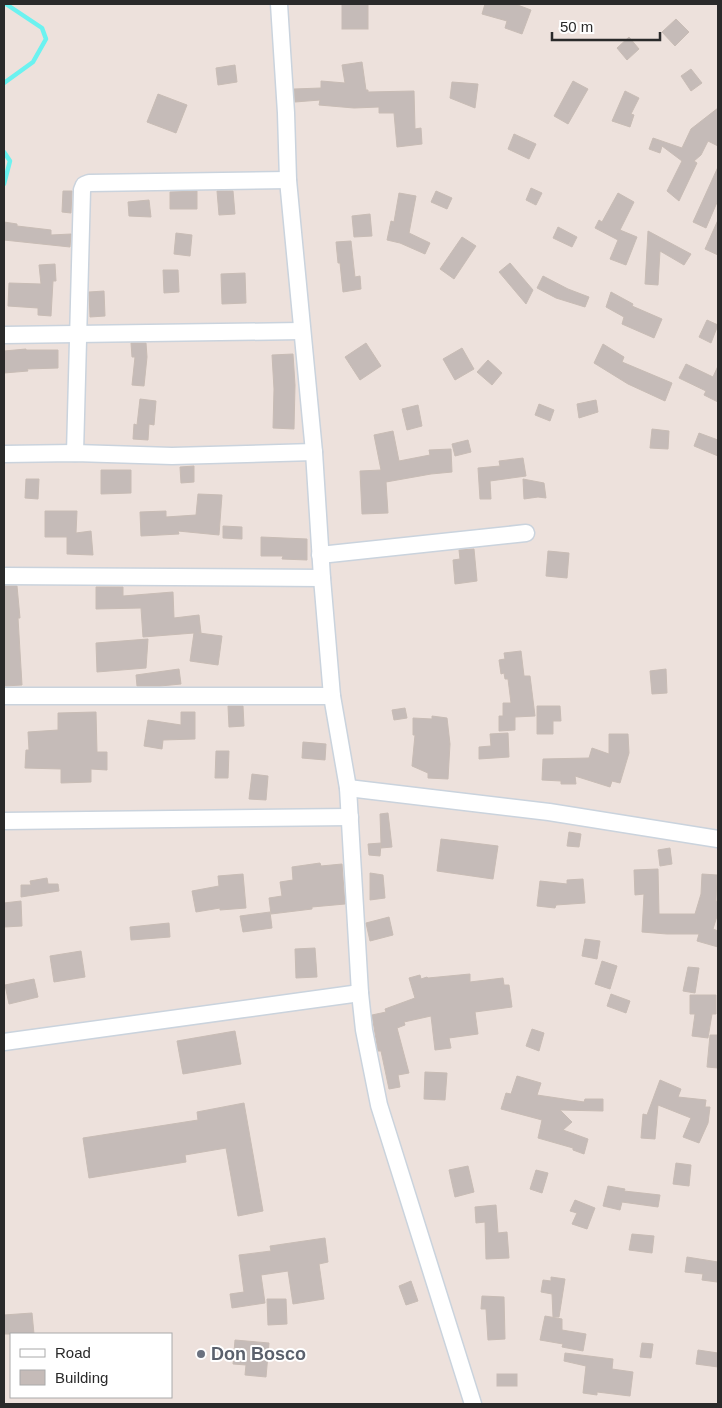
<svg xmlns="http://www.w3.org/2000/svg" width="722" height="1408" viewBox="0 0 722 1408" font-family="Helvetica,sans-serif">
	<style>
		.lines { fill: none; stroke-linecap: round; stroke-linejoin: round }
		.stream { stroke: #6bf2f0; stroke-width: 4.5 }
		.building { fill: #c5bbb8; stroke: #c8bcb5 }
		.minor-casing { stroke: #cad3dd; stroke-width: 19 }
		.minor { stroke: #fff; stroke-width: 16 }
		.worship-dot { fill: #6b7280; stroke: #fff; stroke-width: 2 }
		.labels { text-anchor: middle; stroke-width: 4; stroke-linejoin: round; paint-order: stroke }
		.worship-label { font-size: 18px; font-weight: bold; fill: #5b616d; stroke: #fff; text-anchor: start }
	</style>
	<rect width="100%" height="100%" fill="#ede1dc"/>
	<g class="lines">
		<!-- stream -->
		<g class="stream">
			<polyline points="4,83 33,62 46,39 42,28 6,4"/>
			<polyline points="4,152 10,161 4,184"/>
		</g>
	</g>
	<!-- building -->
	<g class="building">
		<rect x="342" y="4" width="26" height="25"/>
		<polygon points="485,4 515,4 531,10 522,34 505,28 507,21 482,14"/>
		<polygon points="676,19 689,32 675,46 662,32"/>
		<polygon points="629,37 639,49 627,60 617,48"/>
		<polygon points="362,62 366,90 368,90 368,92 414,91 415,129 421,128 422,144 397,147 394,113 379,113 379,107 354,108 319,105 320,100 295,102 294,89 321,88 321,81 345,83 342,65"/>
		<polygon points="235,65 237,82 218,85 216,68"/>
		<polygon points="691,69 702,83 691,91 681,76"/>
		<polygon points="573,81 588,89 568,124 554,116"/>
		<polygon points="452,82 478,84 475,108 450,98"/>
		<polygon points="625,91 639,98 631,114 634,115 630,127 612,121"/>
		<polygon points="158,94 187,105 176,133 147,122"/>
		<polygon points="718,108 718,146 708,141 701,155 694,161 697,163 679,201 667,191 682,161 662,146 660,153 649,149 653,138 682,148 691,129"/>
		<polygon points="514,134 536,144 529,159 508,149"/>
		<polygon points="718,167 718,200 706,228 693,222"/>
		<polygon points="531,188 542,193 536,205 526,200"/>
		<polygon points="63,191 72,191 71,213 62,212"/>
		<polygon points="197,191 197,209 170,209 170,192"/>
		<polygon points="217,191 233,191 235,214 219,215"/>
		<polygon points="436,191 452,198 447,209 431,202"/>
		<polygon points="399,193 416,196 409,233 430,243 425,254 400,243 387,240 391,221 394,222"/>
		<polygon points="618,193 634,202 620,230 637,237 626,265 610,259 618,240 595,228 599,220 602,222"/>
		<polygon points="149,200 151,217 129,216 128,202"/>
		<polygon points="370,214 372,236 354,237 352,216"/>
		<polygon points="718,220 718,255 705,249"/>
		<polygon points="4,222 17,224 17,226 51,230 51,235 71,234 70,247 4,240"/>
		<polygon points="558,227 577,237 572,247 553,238"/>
		<polygon points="648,231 691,254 684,265 660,251 658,285 645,284"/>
		<polygon points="176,233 192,235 190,256 174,254"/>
		<polygon points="462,237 476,246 454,279 440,269"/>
		<polygon points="351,241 355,277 360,276 361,289 343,292 340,263 338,263 336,242"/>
		<polygon points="510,263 533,290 526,304 499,272"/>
		<polygon points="55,264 56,281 53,281 51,316 38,315 38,308 8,306 9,283 41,284 39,265"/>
		<polygon points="163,270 178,270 179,292 164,293"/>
		<polygon points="245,273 246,303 222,304 221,274"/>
		<polygon points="543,276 568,289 589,297 585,307 556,298 537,288"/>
		<polygon points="104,291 105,316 90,317 89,292"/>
		<polygon points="611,292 633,304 632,306 662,319 654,338 622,324 624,317 606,307"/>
		<polygon points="707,320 718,325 711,343 699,337"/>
		<polygon points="131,343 146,343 147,357 144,386 132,385 135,357 132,357"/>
		<polygon points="366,343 381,366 360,380 345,357"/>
		<polygon points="603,344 624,357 622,362 672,383 665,401 628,384 594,363"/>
		<polygon points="462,348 474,369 455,380 443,359"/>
		<polygon points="26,349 26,350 58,350 58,368 27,369 28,371 4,373 4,351"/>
		<polygon points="293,354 295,385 294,429 273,428 274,389 272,355"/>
		<polygon points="488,360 502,373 492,385 477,372"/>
		<polygon points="686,364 713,377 718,366 718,402 704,395 706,391 679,378"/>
		<polygon points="140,399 156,401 154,425 149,424 148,440 133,439 134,424 137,425"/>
		<polygon points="596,400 598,412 579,418 577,404"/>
		<polygon points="539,404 554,410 550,421 535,415"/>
		<polygon points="418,405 422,426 407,430 402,409"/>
		<polygon points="652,429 669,431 668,449 650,448"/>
		<polygon points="393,431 399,461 430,455 429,450 451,449 452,472 431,474 386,482 388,513 362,514 360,471 381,470 374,435"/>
		<polygon points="699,433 718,440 718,456 694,446"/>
		<polygon points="468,440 471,452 455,456 452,444"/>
		<polygon points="523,458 526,476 490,481 491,499 480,499 478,468 500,466 499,461"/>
		<polygon points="194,466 194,482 181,483 180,467"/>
		<polygon points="101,470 131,470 131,493 101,494"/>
		<polygon points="26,479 39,479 38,499 25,498"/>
		<polygon points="523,479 544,483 546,498 538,497 524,499"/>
		<polygon points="198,494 222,495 219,535 178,531 179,534 141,536 140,512 166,511 166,517 196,515"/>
		<polygon points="45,511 77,511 76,533 91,531 93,555 67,554 67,537 45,537"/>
		<polygon points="223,526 242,527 242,539 223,538"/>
		<polygon points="261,537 307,539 307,560 282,559 283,556 261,556"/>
		<polygon points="474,549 477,581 455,584 453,560 460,559 459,550"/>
		<polygon points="548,551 569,553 567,578 546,576"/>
		<polygon points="4,586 17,586 20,618 18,618 22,685 4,686"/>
		<polygon points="96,587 123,587 123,596 173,592 174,618 199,615 201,633 199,633 222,636 218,665 190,661 194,633 143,637 141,608 96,609"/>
		<polygon points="148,639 146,668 97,672 96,643"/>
		<polygon points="521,651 524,676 530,676 535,716 515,717 515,730 499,731 499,716 503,716 503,703 511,703 508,679 505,679 504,673 501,674 499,660 505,659 504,653"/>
		<polygon points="179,669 181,684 160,686 137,686 136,675"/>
		<polygon points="666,669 667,693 652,694 650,671"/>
		<polygon points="228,706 243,706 244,726 229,727"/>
		<polygon points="537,706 560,706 561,721 553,721 553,734 537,734"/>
		<polygon points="405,708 407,718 394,720 392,710"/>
		<polygon points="96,712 97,752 107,752 107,770 91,769 91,782 61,783 61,769 25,768 26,750 29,750 28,732 58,730 58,713"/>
		<polygon points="181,712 195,712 195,739 163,740 162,749 144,746 148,720 181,725"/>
		<polygon points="432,716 447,718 450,744 448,779 428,778 428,773 412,766 415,735 413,735 413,718 432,719"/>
		<polygon points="508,733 509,757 479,759 479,747 491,746 490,734"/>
		<polygon points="609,734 628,734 629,753 620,783 612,781 610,787 575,776 576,784 561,784 561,781 542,780 543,759 589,758 592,748 609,754"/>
		<polygon points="303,742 326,744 325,760 302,758"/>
		<polygon points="216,751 229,751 228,778 215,778"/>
		<polygon points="252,774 268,776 266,800 249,799"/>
		<polygon points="388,813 392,847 381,848 381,844 380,856 369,855 368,844 381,843 380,814"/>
		<polygon points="569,832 581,834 579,847 567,846"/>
		<polygon points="441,839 498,846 493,879 437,871"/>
		<polygon points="670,848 672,864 660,866 658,850"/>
		<polygon points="320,863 321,866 342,864 345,904 312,907 312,909 271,914 269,898 282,896 280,882 293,880 292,867"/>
		<polygon points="658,869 659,914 695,914 701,894 702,874 717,875 716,901 718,902 718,913 713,929 718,931 718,947 697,941 699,934 667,934 642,932 644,894 635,895 634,870"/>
		<polygon points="370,873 383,875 385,898 370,900"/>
		<polygon points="243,874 246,908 220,910 220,908 196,912 192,891 219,886 218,876"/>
		<polygon points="47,878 48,884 58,884 59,891 21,897 21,885 31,885 30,881"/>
		<polygon points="583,879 585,903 556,905 555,908 537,906 540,881 567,884 567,880"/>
		<polygon points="21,901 22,926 4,927 4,903"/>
		<polygon points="270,912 272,928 243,932 240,916"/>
		<polygon points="389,917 393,935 370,941 366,923"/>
		<polygon points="169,923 170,937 131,940 130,927"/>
		<polygon points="585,939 600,941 597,959 582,956"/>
		<polygon points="315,948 317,977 296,978 295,949"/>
		<polygon points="81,951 85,977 54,982 50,956"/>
		<polygon points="602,961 617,966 610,989 595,984"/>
		<polygon points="688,967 699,968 695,993 683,991"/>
		<polygon points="470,974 470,982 503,978 504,985 509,985 512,1007 475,1012 478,1034 449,1038 451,1048 435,1050 431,1016 404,1022 405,1025 397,1028 409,1073 398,1075 400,1087 389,1089 381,1051 378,1051 372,1015 386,1012 385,1009 415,998 409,978 420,975 421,979 427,977 428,978"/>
		<polygon points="34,979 38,997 9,1004 5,985"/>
		<polygon points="611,994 630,1001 626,1013 607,1006"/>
		<polygon points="690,995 716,995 716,1014 712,1014 708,1038 692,1036 695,1014 690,1014"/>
		<polygon points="532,1029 544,1033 539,1051 526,1046"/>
		<polygon points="235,1031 241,1064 183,1074 177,1041"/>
		<polygon points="710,1035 718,1035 718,1068 707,1067"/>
		<polygon points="425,1072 447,1073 445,1100 424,1099"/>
		<polygon points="517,1076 541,1083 537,1095 584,1102 585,1099 603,1099 603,1111 560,1110 572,1122 563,1130 588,1139 584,1154 573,1150 573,1148 538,1138 542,1120 501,1109 506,1093 511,1094"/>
		<polygon points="660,1080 681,1089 678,1097 706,1100 705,1107 710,1107 708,1123 699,1143 683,1137 691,1118 658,1105 655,1139 641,1138 643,1114 647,1115"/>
		<polygon points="244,1103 263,1211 238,1216 226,1148 185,1155 186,1162 89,1178 83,1138 198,1120 197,1112"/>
		<polygon points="676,1163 691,1165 689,1186 673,1184"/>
		<polygon points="468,1166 474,1192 455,1197 449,1170"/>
		<polygon points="536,1170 548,1173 542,1193 530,1189"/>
		<polygon points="608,1186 625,1189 624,1191 660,1195 658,1207 622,1202 620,1210 603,1206"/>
		<polygon points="575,1200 595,1208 587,1229 572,1224 577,1213 570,1211"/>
		<polygon points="496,1205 498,1233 507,1232 509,1258 486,1259 485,1222 476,1223 475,1207"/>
		<polygon points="632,1234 654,1236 652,1253 629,1250"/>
		<polygon points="325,1238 328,1262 319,1264 324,1299 293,1304 288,1271 261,1275 265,1303 232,1308 230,1294 244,1292 239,1255 271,1251 270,1246"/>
		<polygon points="687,1257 718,1262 717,1282 702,1280 703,1274 685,1272"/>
		<polygon points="551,1277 565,1279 559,1317 553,1317 552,1294 541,1292 543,1280 551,1281"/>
		<polygon points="411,1281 418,1301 406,1305 399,1286"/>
		<polygon points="482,1296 504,1297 505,1339 488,1340 486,1309 481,1309"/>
		<polygon points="267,1299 286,1299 287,1324 268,1325"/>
		<polygon points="32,1313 34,1334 4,1334 4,1315"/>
		<polygon points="545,1316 562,1319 562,1330 586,1334 583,1351 562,1347 563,1344 540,1340"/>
		<polygon points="235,1340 269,1343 266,1377 245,1375 246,1365 233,1364"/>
		<polygon points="642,1343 653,1344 651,1358 640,1357"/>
		<polygon points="698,1350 718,1353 718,1367 696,1364"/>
		<polygon points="565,1353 613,1359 612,1369 633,1372 630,1396 597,1392 597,1395 583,1393 586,1366 564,1361"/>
		<rect x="497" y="1374" width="20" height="12"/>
	</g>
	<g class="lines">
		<!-- minor casing -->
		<g class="minor-casing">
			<g id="minor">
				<polyline points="279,4 286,113 288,180 314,452 322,578 332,696 348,788 360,993 364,1030 379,1105 473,1404"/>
				<polyline points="4,335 301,331"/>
				<polyline points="75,453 82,190 84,185 89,183 288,180"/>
				<polyline points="4,454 75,453 172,456 314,452"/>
				<polyline points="320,555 526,533"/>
				<polyline points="4,576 322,578"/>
				<polyline points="4,696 332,696"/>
				<polyline points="348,788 549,812 718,839"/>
				<polyline points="4,821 350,817"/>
				<polyline points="4,1042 360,993"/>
			</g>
		</g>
		<!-- minor -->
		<use href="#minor" class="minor"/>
	</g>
	<!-- markers -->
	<circle class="worship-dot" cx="201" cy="1354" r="5"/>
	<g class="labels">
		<!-- worship labels -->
		<g class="worship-label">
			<text x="211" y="1360">Don Bosco</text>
		</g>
	</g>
	<!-- border -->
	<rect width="722" height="1408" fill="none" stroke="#2a2a2a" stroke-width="10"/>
	<!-- legend -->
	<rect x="10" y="1333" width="162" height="65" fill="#ffffff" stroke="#aaaaaa"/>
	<rect x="20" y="1349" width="25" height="8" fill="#ffffff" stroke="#aaaaaa"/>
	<text x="55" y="1358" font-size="15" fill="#2a2a2a">Road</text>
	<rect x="20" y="1370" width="25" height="15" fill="#c5bbb8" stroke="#aaaaaa"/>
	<text x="55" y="1383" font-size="15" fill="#2a2a2a">Building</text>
	<!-- scale -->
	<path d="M552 32v8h108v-8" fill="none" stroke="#2a2a2a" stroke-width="2.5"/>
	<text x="560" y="32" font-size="15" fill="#2a2a2a" stroke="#ffffff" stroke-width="4" paint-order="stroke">50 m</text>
</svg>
